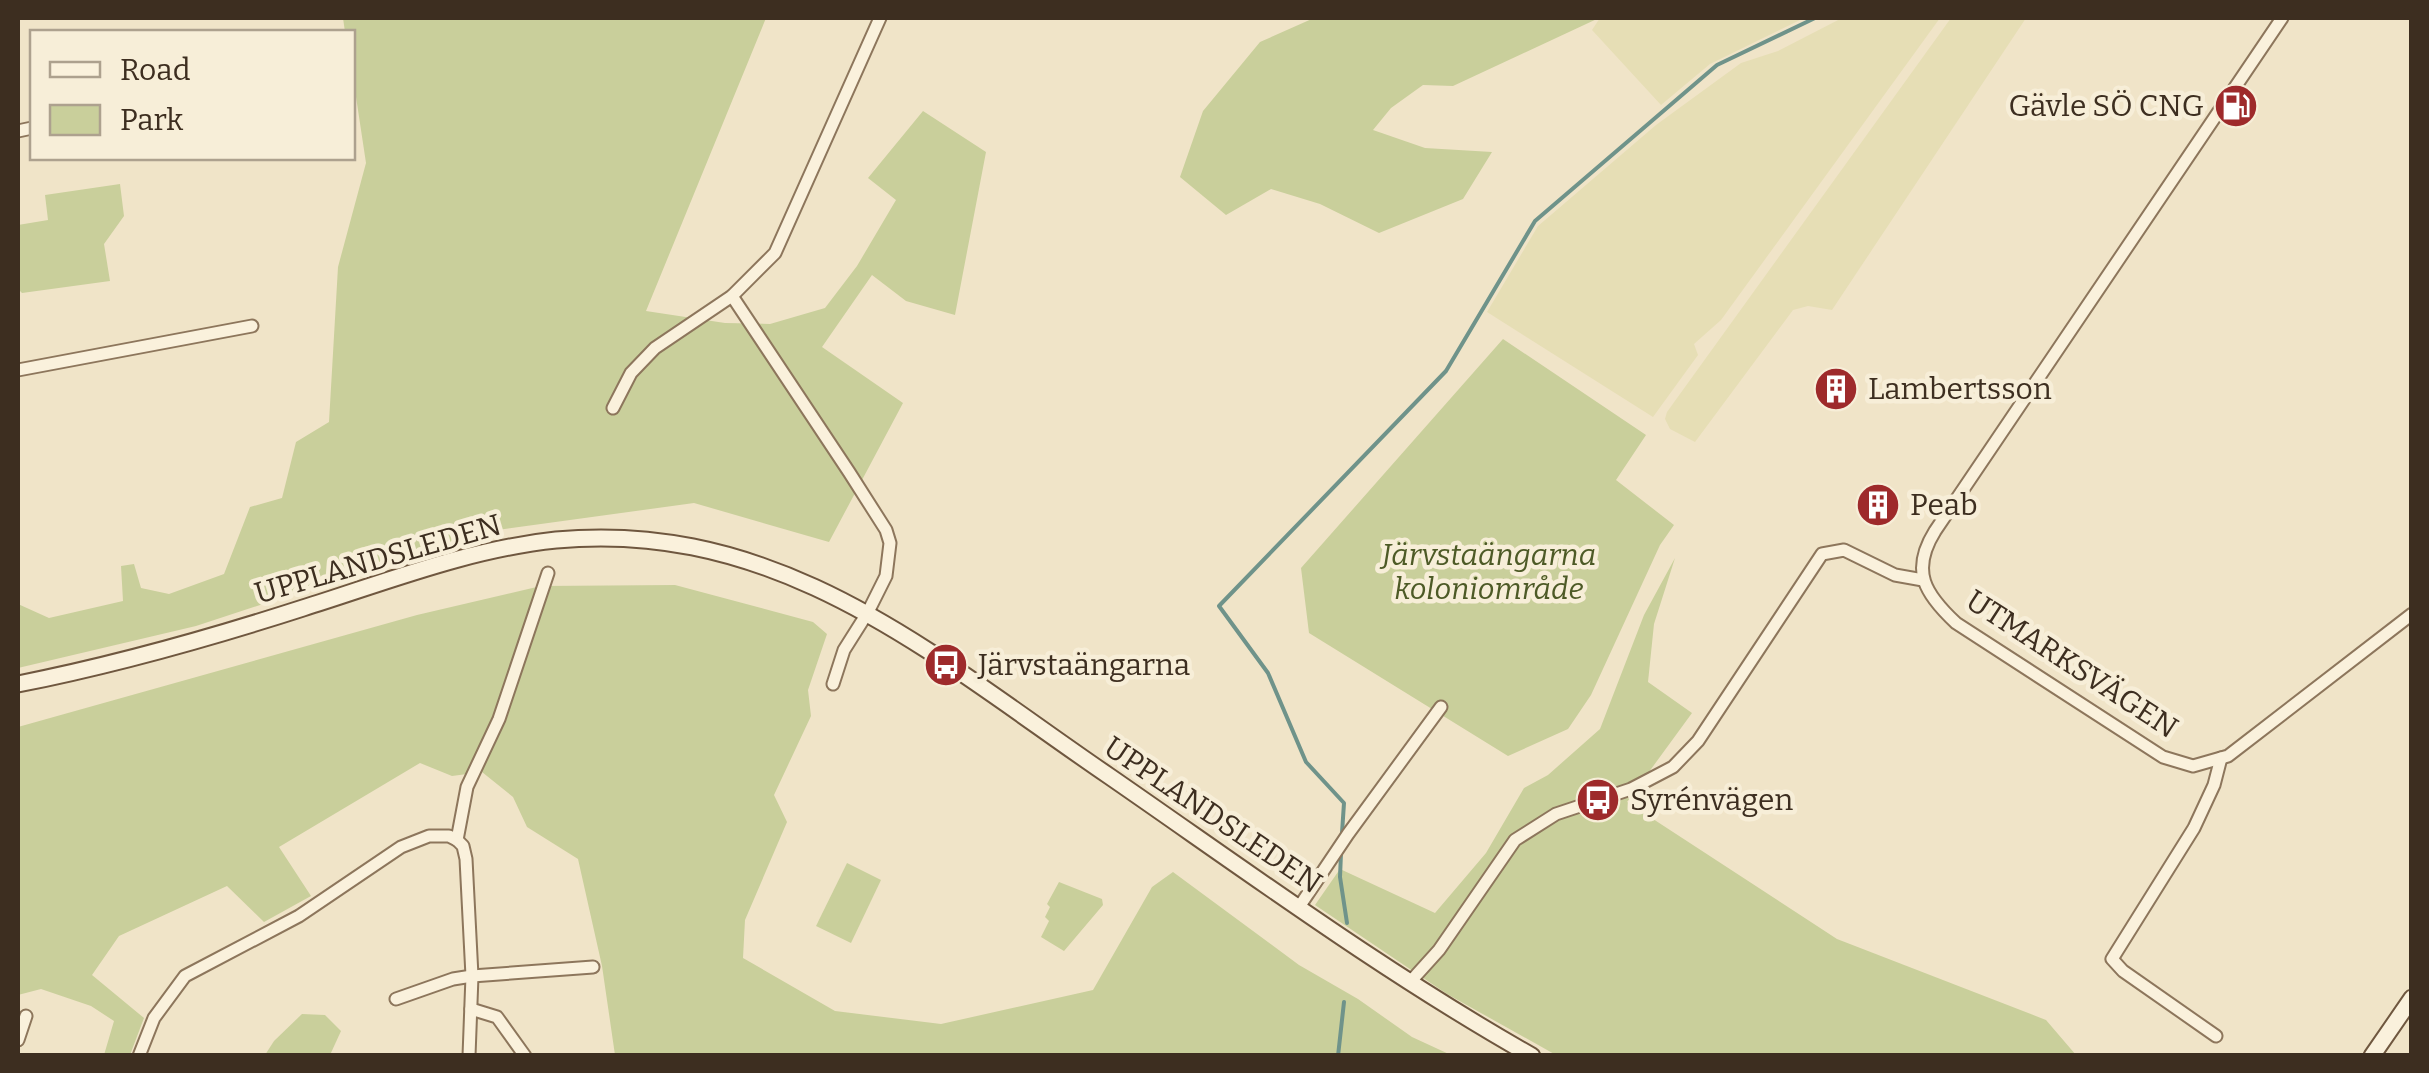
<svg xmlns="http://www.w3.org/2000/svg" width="2429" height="1073" viewBox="0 0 2429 1073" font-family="Bitter,serif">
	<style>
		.farmland { fill: #e6deb5 }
		.green { fill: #c9cf9b }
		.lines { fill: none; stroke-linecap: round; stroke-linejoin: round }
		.stream { stroke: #6f938a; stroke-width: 4 }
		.street-casing { stroke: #8d765c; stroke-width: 15 }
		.secondary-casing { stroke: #6f573f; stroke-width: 19 }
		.street { stroke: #faf1dc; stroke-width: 11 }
		.secondary { stroke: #faf1dc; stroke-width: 15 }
		.labels { text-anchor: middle; stroke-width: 9; stroke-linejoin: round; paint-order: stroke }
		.poi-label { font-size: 30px; fill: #3d2e20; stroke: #f7eed8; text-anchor: start }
		.park-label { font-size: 30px; font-style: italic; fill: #4d5a26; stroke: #f7eed8 }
		.street-label { font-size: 30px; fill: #3d2e20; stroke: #f7eed8 }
	</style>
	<rect width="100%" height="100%" fill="#f0e4c8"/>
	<!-- farmland -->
	<g class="farmland">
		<polygon points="1600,18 1804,18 1710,64 1661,105 1592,30"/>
		<polygon points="1842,18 1940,18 1721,320 1694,344 1698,355 1653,417 1487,312 1538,226 1656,125 1741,63 1778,51"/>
		<polygon points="1951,18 2026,18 1832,310 1808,306 1793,310 1695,442 1670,429 1665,419 1667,412"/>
	</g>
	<!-- green -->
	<g class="green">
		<polygon points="343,18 766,18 646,311 725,323 770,324 825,308 857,266 896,200 868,178 923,111 986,152 955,315 906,301 872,275 822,347 903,403 829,542 694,503 483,532 196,626 18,668 18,604 49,618 123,601 121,566 134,564 141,588 169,594 224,574 250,507 282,498 296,442 329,422 338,267 366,163 353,77 352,32 345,32"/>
		<polygon points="1314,18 1599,18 1453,86 1423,85 1391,108 1373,130 1425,148 1492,152 1463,199 1379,233 1320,204 1271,189 1226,215 1180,177 1203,111 1260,42"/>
		<polygon points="120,184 124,216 104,244 110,281 22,293 18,289 18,225 48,220 45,195"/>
		<polygon points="1503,339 1646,435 1616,480 1674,525 1660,545 1591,695 1568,729 1508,756 1309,633 1301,568"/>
		<polygon points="1675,558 1654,624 1648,682 1692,713 1627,802 1837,939 2046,1020 2076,1055 1556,1055 1447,994 1315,905 1340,869 1435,913 1486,853 1524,788 1548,775 1600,729 1644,615"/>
		<polygon points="675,585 813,622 827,634 808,690 811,716 774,795 787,822 745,920 743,958 835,1011 941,1024 1093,990 1152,887 1173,872 1299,965 1358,999 1412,1037 1451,1055 615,1055 602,966 578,859 527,827 513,797 482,772 452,776 420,763 279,847 311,896 264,922 227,886 119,936 92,975 144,1018 130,1055 104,1055 114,1021 91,1006 41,989 18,995 18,727 417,615 541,586"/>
		<polygon points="847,863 881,880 851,943 816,926"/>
		<polygon points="1059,882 1102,899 1103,905 1064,951 1041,937 1049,921 1045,917 1050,907 1047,904"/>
		<polygon points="302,1014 325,1015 341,1031 330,1055 265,1055 274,1041"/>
	</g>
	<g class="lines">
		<!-- stream -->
		<g class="stream">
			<polyline points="1342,833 1344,803 1306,762 1268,673 1219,606 1446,371 1535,221 1717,65 1815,18"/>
			<polyline points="1341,853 1340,877 1347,923"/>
			<polyline points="1338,1056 1344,1002"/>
		</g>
		<!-- street casing -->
		<g class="street-casing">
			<g id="street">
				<path d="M2282,18L1935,531C1910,571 1925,594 1956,623L2163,757L2193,766L2228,756L2412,614"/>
				<polyline points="18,131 32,128"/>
				<polyline points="732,296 849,472 886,530 890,543 886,576 868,612 844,650 833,684"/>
				<polyline points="18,370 252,326"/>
				<polyline points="613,408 631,373 655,348 732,296 775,253 880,18"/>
				<polyline points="457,840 467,787 499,719 548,573"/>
				<polyline points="457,840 463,846 466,859 472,976 469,1056"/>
				<polyline points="1299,907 1348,834 1441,707"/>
				<polyline points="1411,981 1439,950 1515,840 1556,814 1631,789 1673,767 1698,741 1822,554 1844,550 1895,575 1923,580"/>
				<polyline points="396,999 453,979 472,976 593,967"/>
				<polyline points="471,1009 497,1017 525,1056"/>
				<polyline points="2216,1036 2123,971 2112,959 2194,828 2214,785 2221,758"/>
				<polyline points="18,1040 26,1016"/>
				<polyline points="139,1056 154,1018 185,976 299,916 401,847 429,836 449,836 457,840"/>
			</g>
		</g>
		<!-- secondary casing -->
		<g class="secondary-casing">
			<g id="secondary">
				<path d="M18,684C114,665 210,638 303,608C386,582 469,549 556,540C781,519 936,658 1109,776C1248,872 1385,973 1532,1056"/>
				<polyline points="2372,1056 2412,998"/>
			</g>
		</g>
		<!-- street -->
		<use href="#street" class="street"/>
		<!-- secondary -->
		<use href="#secondary" class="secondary"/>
	</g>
	<!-- icons -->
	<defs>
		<g id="fuel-disc" transform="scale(2.25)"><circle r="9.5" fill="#9e2a2b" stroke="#f7eed8"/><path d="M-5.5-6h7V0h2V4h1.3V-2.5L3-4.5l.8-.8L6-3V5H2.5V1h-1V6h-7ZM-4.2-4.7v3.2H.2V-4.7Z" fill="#fff"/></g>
		<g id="building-disc" transform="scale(2.25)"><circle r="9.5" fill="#9e2a2b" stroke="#f7eed8"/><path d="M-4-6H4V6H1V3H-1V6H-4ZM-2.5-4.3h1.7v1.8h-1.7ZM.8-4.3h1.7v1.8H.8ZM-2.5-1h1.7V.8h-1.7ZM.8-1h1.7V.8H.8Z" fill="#fff"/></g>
		<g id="bus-disc" transform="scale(2.25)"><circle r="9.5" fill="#9e2a2b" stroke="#f7eed8"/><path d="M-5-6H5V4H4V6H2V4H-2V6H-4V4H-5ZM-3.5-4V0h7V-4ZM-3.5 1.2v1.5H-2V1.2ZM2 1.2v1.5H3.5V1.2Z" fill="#fff"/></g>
	</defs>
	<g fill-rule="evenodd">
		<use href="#fuel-disc" x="2236" y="106"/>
		<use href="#building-disc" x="1836" y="389"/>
		<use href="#building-disc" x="1878" y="505"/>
		<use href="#bus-disc" x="946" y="665"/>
		<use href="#bus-disc" x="1598" y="800"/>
	</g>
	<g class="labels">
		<!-- poi labels -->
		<g class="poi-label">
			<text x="2204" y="116" text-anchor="end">Gävle SÖ CNG</text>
			<text x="1868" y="399">Lambertsson</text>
			<text x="1910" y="515">Peab</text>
			<text x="978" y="675">Järvstaängarna</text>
			<text x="1630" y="810">Syrénvägen</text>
		</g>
		<!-- park labels -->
		<g class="park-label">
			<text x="1489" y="565">Järvstaängarna<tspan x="1489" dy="34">koloniområde</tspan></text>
		</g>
		<!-- street labels -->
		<g class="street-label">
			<text transform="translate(378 559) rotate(-16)" y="10">UPPLANDSLEDEN</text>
			<text transform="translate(2072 664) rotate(33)" y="10">UTMARKSVÄGEN</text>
			<text transform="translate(1213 815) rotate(34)" y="10">UPPLANDSLEDEN</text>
		</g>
	</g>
	<!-- border -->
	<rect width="2429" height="1073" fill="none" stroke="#3d2e20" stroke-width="40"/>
	<!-- legend -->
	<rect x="30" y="30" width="325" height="130" fill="#f7eed8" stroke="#ada18e" stroke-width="2.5"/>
	<rect x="50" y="62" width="50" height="15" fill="#faf1dc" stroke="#ada18e" stroke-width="2.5"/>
	<text x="120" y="80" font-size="30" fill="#3d2e20">Road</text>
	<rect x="50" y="105" width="50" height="30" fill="#c9cf9b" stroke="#ada18e" stroke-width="2.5"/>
	<text x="120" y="130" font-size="30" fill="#3d2e20">Park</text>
</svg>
